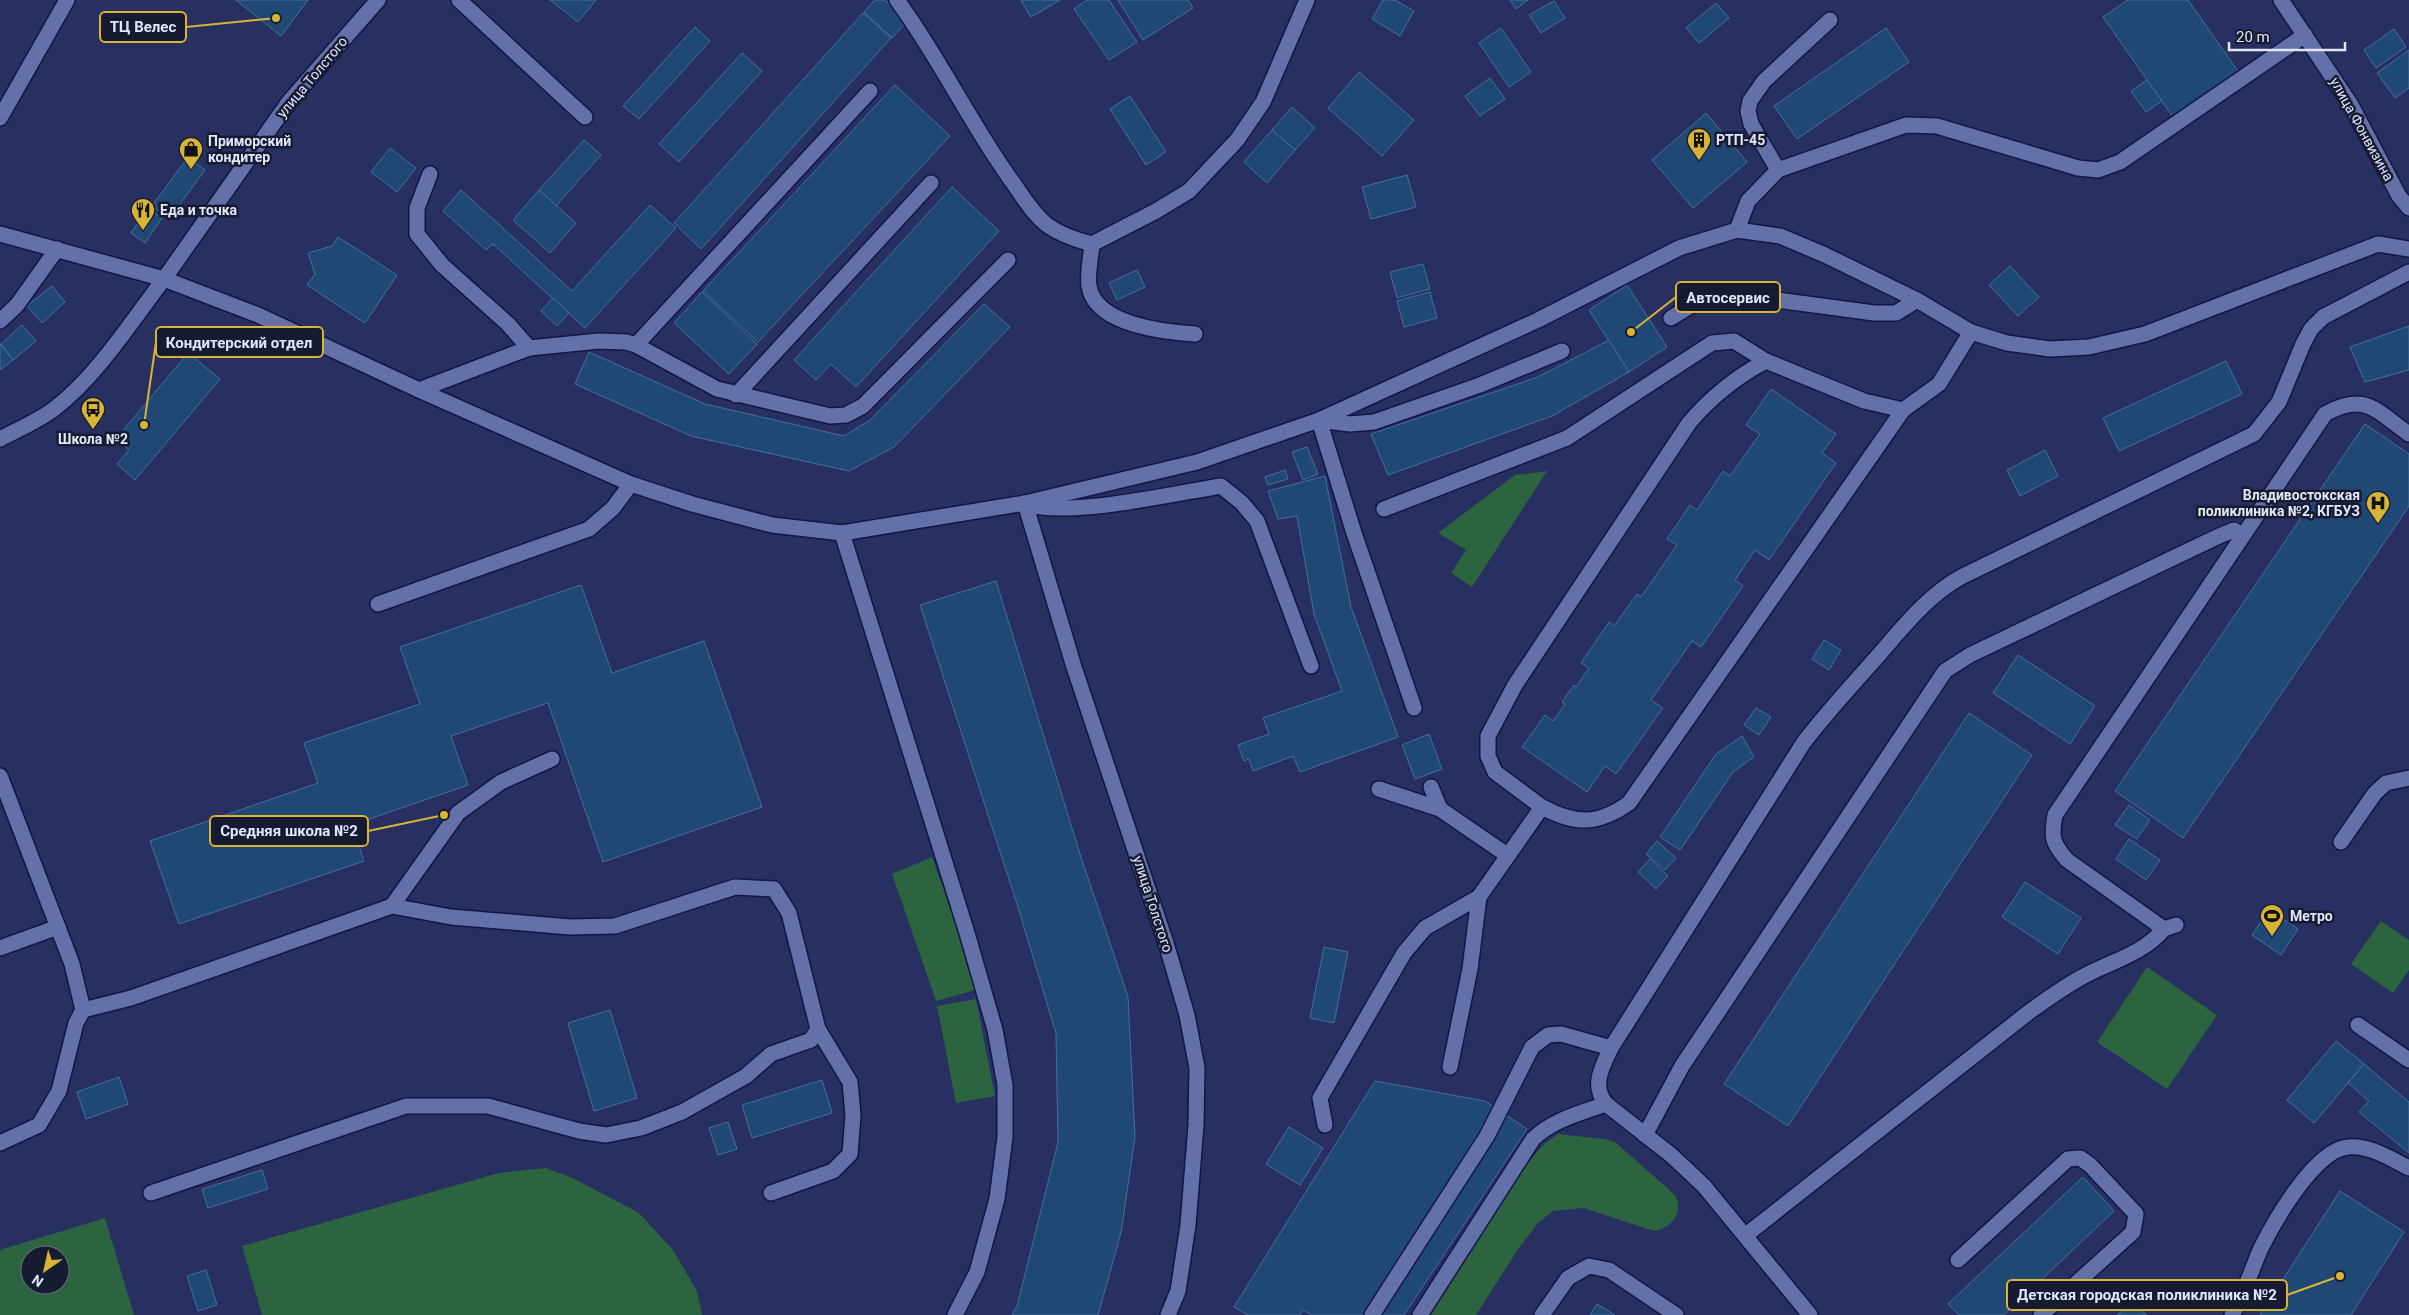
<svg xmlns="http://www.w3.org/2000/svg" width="2409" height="1315" viewBox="0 0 2409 1315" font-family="Roboto,sans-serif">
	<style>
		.green { fill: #2b643f; fill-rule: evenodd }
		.building { fill: #204874; stroke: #466e9d }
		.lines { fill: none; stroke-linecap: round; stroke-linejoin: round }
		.service-casing { stroke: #111645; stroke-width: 18 }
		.minor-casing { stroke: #111645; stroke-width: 18 }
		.tertiary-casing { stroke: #111645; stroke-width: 18 }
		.secondary-casing { stroke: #111645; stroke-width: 18 }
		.service { stroke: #6471a8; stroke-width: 15 }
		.minor { stroke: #6471a8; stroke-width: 15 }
		.tertiary { stroke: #6471a8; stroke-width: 15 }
		.secondary { stroke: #6471a8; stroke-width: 15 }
		.labels { text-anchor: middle; stroke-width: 5; stroke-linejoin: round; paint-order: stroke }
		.street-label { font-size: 14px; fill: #e1e7f9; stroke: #161b31 }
		.poi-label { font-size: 14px; font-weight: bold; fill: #e1e7f9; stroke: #161b31; text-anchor: start }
		.leader { fill: none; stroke: #d7b434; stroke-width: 2 }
		.callout-dot { fill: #d7b434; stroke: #161b31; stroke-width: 2 }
		.callout { fill: #161b31; stroke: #d7b434; stroke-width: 2 }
		.callout-label { font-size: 15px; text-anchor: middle; font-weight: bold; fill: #e1e7f9 }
	</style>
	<rect width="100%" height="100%" fill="#273061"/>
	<!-- green -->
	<g class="green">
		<polygon points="1547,471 1472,587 1451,573 1466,550 1438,533 1515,475"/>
		<polygon points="932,857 979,989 936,1001 892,874"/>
		<polygon points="2381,921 2409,940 2409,970 2393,993 2351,964"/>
		<polygon points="2147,967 2217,1015 2167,1089 2097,1042"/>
		<polygon points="976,999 995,1096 956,1103 937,1006"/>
		<path d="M1558,1134L1604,1139L1615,1142L1675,1195C1684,1213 1672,1227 1654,1231L1584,1208L1553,1211L1538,1223L1519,1248L1476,1315H1428L1526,1165L1544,1144Z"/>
		<polygon points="546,1168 573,1178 639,1213 673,1250 697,1291 702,1315 262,1315 242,1246 499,1173"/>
		<path d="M105,1218L134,1315H0V1250ZM30,1255H60V1285H30Z"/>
	</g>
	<!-- building -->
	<g class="building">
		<polygon points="236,0 308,0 281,36"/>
		<polygon points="550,0 596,0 578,22"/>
		<polygon points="875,0 885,0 907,21 892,38 864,12"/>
		<polygon points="1023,0 1060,0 1031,17 1021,1"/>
		<polygon points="1087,0 1109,0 1137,42 1109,60 1074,9"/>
		<polygon points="1118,0 1188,0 1193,8 1143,40"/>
		<polygon points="1383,0 1395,0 1414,11 1400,36 1372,19"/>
		<polygon points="1510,0 1528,0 1516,9"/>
		<polygon points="2128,0 2188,0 2240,74 2175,120 2103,17"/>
		<polygon points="1554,1 1565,18 1541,33 1529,15"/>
		<polygon points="1716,3 1729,18 1699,43 1686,28"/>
		<polygon points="863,13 891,38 701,249 674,223"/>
		<polygon points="695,27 710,41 639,119 623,106"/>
		<polygon points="1501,28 1531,72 1509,87 1479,43"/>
		<polygon points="1886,28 1909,62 1797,139 1774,106"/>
		<polygon points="2394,29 2406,47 2376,68 2364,50"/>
		<polygon points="2409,50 2409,88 2395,98 2377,73"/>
		<polygon points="742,53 762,71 679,162 659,144"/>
		<polygon points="1359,72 1414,120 1382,156 1328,108"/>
		<polygon points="1490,78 1505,99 1480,116 1465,96"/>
		<polygon points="2147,80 2162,101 2146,112 2131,91"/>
		<polygon points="895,85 950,136 758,342 703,291"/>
		<polygon points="1130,96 1166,152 1146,165 1110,109"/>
		<polygon points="1292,107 1315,128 1295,150 1272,130"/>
		<polygon points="1706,113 1747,162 1693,208 1652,160"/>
		<polygon points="1272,130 1295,150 1267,183 1244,162"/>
		<polygon points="584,140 601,155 556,206 539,190"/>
		<polygon points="390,148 416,168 397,192 371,172"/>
		<polygon points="188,157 205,170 169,219 152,206"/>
		<polygon points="1407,175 1416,207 1371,219 1362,187"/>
		<polygon points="952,187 999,231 856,387 831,364 816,380 794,360"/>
		<polygon points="461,190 572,291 650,205 676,228 585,328 493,244 486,250 443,211"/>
		<polygon points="539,190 576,223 550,253 513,220"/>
		<polygon points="148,208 162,218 145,243 131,233"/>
		<polygon points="338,237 397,275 365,323 307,285 315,274 308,253 332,246"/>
		<polygon points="1423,264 1430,289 1397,298 1390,272"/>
		<polygon points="2010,266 2039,297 2018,316 1989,285"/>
		<polygon points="1137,270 1145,287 1117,300 1109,283"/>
		<polygon points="1627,285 1667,347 1629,372 1589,310"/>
		<polygon points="52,286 65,302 42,323 27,306"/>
		<polygon points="702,292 757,344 729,374 674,323"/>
		<polygon points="1430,292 1437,318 1404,327 1397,301"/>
		<polygon points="553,298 569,313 557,326 541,311"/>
		<polygon points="984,304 1010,327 894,447 849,471 691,436 575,384 589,352 705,404 844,436 870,420"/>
		<polygon points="22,325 36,341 13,360 1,344"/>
		<polygon points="2409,326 2409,370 2365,382 2350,347"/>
		<polygon points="1609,340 1629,372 1552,416 1388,475 1371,434 1538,377"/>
		<polygon points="0,344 13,360 0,370"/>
		<polygon points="188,353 220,379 135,480 117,464 129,450 116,439"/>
		<polygon points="2226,361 2242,394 2119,451 2103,418"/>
		<polygon points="1771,389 1836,434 1822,453 1836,463 1769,560 1755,550 1735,580 1743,586 1701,647 1692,641 1651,700 1663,708 1616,774 1605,766 1587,792 1522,747 1545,715 1553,721 1565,704 1562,702 1574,685 1576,687 1589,668 1581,663 1609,622 1614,626 1637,594 1641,597 1677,545 1667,539 1690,505 1697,510 1723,471 1730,476 1760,434 1746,425"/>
		<polygon points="2365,424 2409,454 2409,506 2183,838 2115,791"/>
		<polygon points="1307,447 1318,474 1303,480 1292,452"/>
		<polygon points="2045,450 2058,476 2020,496 2007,470"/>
		<polygon points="1285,470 1288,479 1268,485 1265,477"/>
		<polygon points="1325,476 1351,607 1398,737 1300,772 1293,756 1253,771 1249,759 1244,761 1238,745 1269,734 1263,718 1342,691 1314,614 1297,516 1278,519 1268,491"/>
		<polygon points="996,581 1080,854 1128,997 1135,1137 1121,1233 1098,1315 1012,1315 1017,1306 1058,1142 1056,1033 1017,904 920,605"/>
		<polygon points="581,585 612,673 704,641 762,807 603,862 548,703 451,736 468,785 352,825 364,861 179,924 150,841 318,783 304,743 420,704 400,647"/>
		<polygon points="1824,640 1841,650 1829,670 1812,659"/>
		<polygon points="2018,655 2095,706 2070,744 1993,693"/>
		<polygon points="1756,708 1771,717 1759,735 1744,725"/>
		<polygon points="1969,713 2032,755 1788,1126 1724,1084"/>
		<polygon points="1429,734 1442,769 1415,779 1402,745"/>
		<polygon points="1742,736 1754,757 1733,772 1680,850 1660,837 1716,754"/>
		<polygon points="2129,805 2150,820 2137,839 2115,825"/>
		<polygon points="2129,839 2160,860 2146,880 2116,859"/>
		<polygon points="1657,841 1676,858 1665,870 1646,854"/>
		<polygon points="1650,859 1668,876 1656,889 1638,872"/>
		<polygon points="2025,882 2081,918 2058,954 2002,917"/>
		<polygon points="2269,910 2298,929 2281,955 2252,935"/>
		<polygon points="1324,947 1348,952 1334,1023 1310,1018"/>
		<polygon points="610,1010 637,1098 594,1111 568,1023"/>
		<polygon points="2336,1041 2364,1064 2314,1123 2287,1100"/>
		<polygon points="2364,1064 2409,1102 2409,1153 2359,1112 2369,1101 2348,1083"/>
		<polygon points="119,1077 128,1104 86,1119 77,1092"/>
		<polygon points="822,1080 832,1113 752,1138 742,1105"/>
		<polygon points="1375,1081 1485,1101 1527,1129 1404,1315 1312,1315 1303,1310 1300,1315 1248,1315 1234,1307"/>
		<polygon points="728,1122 737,1149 718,1155 709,1128"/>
		<polygon points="1289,1127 1323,1148 1300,1185 1266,1164"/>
		<polygon points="262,1170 268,1189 208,1208 202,1189"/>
		<polygon points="2083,1177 2114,1211 2004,1315 1959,1315 1948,1304"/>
		<polygon points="2340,1191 2404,1232 2351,1315 2260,1315"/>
		<polygon points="206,1270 217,1305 198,1311 187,1276"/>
		<polygon points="2132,1303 2147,1315 2117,1315"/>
		<polygon points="1597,1304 1615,1315 1590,1315"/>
	</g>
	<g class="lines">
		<!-- service casing -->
		<g class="service-casing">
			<g id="service">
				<polyline points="459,0 585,117"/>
				<path d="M897,0C939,57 970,123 1011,180C1022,195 1032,213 1047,225C1061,235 1076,240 1092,244L1156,211L1189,191L1237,140L1263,102L1307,0"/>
				<polyline points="2281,0 2351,105 2399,196 2409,208"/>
				<polyline points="0,118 67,0"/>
				<polyline points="1778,170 1751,124 1748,111 1750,101 1764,81 1830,20"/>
				<polyline points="430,174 417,208 417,234 442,265 508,324 529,348"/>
				<polyline points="1737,230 1748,201 1778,170 1906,125 1937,126 2078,168 2098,170 2120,162 2305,35"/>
				<path d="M1092,244C1091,257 1087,274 1089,286C1095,325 1165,332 1195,334"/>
				<polyline points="1671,318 1700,300 1732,294 1874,313 1896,313 1917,300"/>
				<polyline points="0,321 17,305 57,249"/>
				<polyline points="636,345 870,91"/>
				<polyline points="419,390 529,348 599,341 626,342 636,345 717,389 830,416 846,415 863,406 1008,260"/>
				<polyline points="736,395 931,183"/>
				<path d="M1025,503C1063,519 1177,493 1221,486L1242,503L1257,521L1311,666"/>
				<polyline points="1384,509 1567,438 1712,343 1734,341 1766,361"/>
				<polyline points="842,533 967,933 995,1030 1005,1085 1005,1137 997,1199 977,1272 955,1315"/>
				<polyline points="378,604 589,529 613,508 631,484"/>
				<polyline points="1414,708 1354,533 1319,420 1350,424 1374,422 1480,385 1562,351"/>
				<polyline points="0,776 72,964 83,1010 76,1023 59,1091 39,1125 0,1143"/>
				<polyline points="1431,787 1440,809"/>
				<polyline points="1379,789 1440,809 1507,855"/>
				<path d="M1542,807C1576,825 1598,825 1629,803L1903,410"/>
				<polyline points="2341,842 2375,793 2386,783 2409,778"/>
				<polyline points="392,906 458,813 501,782 552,759"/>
				<path d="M2176,925L2164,929L2067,860C2052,843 2051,837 2055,815L2325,414C2365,391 2376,411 2409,434"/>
				<polyline points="0,948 58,927"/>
				<polyline points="83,1010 131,998 392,906 451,917 570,927 615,926 735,887 774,889 789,913 818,1029 811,1040 771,1054 746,1076 682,1112 641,1128 606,1135 579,1131 488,1106 406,1106 151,1193"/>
				<polyline points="2358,1025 2409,1060"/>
				<polyline points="1450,1067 1470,969 1479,897"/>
				<path d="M1325,1125L1320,1098L1404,953L1425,928L1479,897L1542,807L1495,772L1488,756V736L1515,685L1689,423C1711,397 1736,377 1766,361L1864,401L1903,410L1939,384L1971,332"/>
				<polyline points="1645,1135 1682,1066 1945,671 1970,655 2219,536 2234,530 2243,535"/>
				<polyline points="771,1193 833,1171 850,1154 853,1115 850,1082 818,1029"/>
				<path d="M1746,1235L2029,1012C2047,999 2065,986 2084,976C2112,961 2143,954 2164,929"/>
				<polyline points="1958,1260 2068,1159 2080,1158 2090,1165 2136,1214 2133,1232 2041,1315"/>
				<polyline points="1372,1315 1487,1136 1532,1047 1548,1035 1561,1034 1611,1048"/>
				<path d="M1420,1315L1533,1139C1552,1120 1581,1113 1606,1104"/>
				<polyline points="1542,1315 1568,1278 1589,1266 1609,1270 1676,1315"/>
				<path d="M2232,1315C2244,1294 2251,1271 2261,1248C2275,1220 2315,1150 2348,1147C2370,1145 2391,1159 2409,1168"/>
			</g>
		</g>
		<!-- minor casing -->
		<g class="minor-casing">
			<g id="minor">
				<polyline points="0,234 164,279"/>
				<polyline points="1025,503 1074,667 1166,943 1187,1015 1197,1068 1196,1125 1188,1225 1178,1291 1168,1315"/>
			</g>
		</g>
		<!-- tertiary casing -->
		<g class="tertiary-casing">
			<g id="tertiary">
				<polyline points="164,279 288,103 378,0"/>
				<path d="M1810,1315L1704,1186L1671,1155L1606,1104C1591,1085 1602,1067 1611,1048L1804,742C1827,712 1852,685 1877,657C1902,628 1927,596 1961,577L2254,434L2279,402L2303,344L2311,329L2323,317L2409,272"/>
			</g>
		</g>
		<!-- secondary casing -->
		<g class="secondary-casing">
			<path id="secondary" d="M0,439C17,430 38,421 54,409C98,375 130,323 164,279L258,315L419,390L631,484L692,504L772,525L842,533L1025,503L1197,462L1319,420L1538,320L1679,248L1737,230L1780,236L1825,255L1917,300L1971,332L2007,343L2050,349L2089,347L2145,334L2378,244L2409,249"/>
		</g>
		<!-- service -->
		<use href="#service" class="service"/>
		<!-- minor -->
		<use href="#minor" class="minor"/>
		<!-- tertiary -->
		<use href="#tertiary" class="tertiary"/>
		<!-- secondary -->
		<use href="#secondary" class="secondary"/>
	</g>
	<!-- icons -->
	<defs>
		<g id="building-pin" transform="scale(1.25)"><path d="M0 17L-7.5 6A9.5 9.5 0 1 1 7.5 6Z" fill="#d7b434" stroke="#161b31"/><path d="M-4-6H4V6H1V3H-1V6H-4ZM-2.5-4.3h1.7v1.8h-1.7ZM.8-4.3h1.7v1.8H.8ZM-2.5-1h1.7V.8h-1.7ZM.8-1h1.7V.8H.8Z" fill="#111"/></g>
		<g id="shop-pin" transform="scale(1.25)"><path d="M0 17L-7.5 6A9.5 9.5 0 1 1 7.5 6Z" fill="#d7b434" stroke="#161b31"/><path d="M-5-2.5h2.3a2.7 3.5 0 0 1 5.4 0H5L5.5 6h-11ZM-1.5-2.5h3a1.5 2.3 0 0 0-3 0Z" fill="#111"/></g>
		<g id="restaurant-pin" transform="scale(1.25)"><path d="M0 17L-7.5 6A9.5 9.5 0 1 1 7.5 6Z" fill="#d7b434" stroke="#161b31"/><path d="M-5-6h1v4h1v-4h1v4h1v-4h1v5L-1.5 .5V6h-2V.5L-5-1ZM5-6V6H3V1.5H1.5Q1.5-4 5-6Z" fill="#111"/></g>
		<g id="bus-pin" transform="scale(1.25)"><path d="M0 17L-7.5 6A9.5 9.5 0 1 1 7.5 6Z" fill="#d7b434" stroke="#161b31"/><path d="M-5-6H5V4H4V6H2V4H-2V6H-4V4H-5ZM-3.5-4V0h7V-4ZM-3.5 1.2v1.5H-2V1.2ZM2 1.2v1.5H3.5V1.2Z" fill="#111"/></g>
		<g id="hospital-pin" transform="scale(1.25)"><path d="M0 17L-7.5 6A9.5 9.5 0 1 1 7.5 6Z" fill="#d7b434" stroke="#161b31"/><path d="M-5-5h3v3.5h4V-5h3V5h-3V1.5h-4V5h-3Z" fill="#111"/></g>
		<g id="stadium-pin" transform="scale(1.25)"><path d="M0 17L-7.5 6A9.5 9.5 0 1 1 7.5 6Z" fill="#d7b434" stroke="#161b31"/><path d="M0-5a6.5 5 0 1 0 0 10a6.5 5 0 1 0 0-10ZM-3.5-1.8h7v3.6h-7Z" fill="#111"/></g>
	</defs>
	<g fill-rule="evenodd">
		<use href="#building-pin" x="1699" y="140"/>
		<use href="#shop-pin" x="191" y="149"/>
		<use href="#restaurant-pin" x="143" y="210"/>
		<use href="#bus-pin" x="93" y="409"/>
		<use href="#hospital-pin" x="2378" y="503"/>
		<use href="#stadium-pin" x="2272" y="916"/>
	</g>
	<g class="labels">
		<!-- street labels -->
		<g class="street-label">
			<text transform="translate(312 77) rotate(-50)" y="5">улица Толстого</text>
			<text transform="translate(2362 129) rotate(61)" y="5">улица Фонвизина</text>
			<text transform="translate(1153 904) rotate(72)" y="5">улица Толстого</text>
		</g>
		<!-- poi labels -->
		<g class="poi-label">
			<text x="1716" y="145">РТП-45</text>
			<text x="208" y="146">Приморский<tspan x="208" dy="16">кондитер</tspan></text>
			<text x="160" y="215">Еда и точка</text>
			<text x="93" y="444" text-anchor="middle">Школа №2</text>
			<text x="2360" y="500" text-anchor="end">Владивостокская<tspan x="2360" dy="16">поликлиника №2, КГБУЗ</tspan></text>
			<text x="2290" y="921">Метро</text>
		</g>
	</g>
	<!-- callouts -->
	<path class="leader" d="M276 18L186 27M1631 332L1676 297M144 425L156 342M444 815L368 831M2340 1276L2287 1295"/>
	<g class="callout-dot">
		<circle cx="276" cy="18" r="5"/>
		<circle cx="1631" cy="332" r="5"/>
		<circle cx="144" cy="425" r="5"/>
		<circle cx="444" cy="815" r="5"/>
		<circle cx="2340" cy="1276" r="5"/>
	</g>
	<g class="callout">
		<rect x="100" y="12" width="86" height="30" rx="5"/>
		<rect x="1676" y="282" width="104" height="30" rx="5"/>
		<rect x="156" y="327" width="167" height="30" rx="5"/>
		<rect x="210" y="816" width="158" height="30" rx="5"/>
		<rect x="2007" y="1280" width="280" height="30" rx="5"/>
	</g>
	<g class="callout-label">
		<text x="143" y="32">ТЦ Велес</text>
		<text x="1728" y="303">Автосервис</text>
		<text x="239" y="348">Кондитерский отдел</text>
		<text x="289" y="836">Средняя школа №2</text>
		<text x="2147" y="1300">Детская городская поликлиника №2</text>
	</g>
	<!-- north arrow -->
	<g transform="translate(45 1270) rotate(214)"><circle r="24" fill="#161b31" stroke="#676d81"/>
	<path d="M0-4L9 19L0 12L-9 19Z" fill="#d7b434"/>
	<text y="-8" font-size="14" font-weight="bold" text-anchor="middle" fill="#e1e7f9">N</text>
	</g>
	<!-- scale -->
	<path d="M2229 42v8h116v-8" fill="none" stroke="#e1e7f9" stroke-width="2.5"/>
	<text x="2236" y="42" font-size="15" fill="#e1e7f9" stroke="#161b31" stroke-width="4" paint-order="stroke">20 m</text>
</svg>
